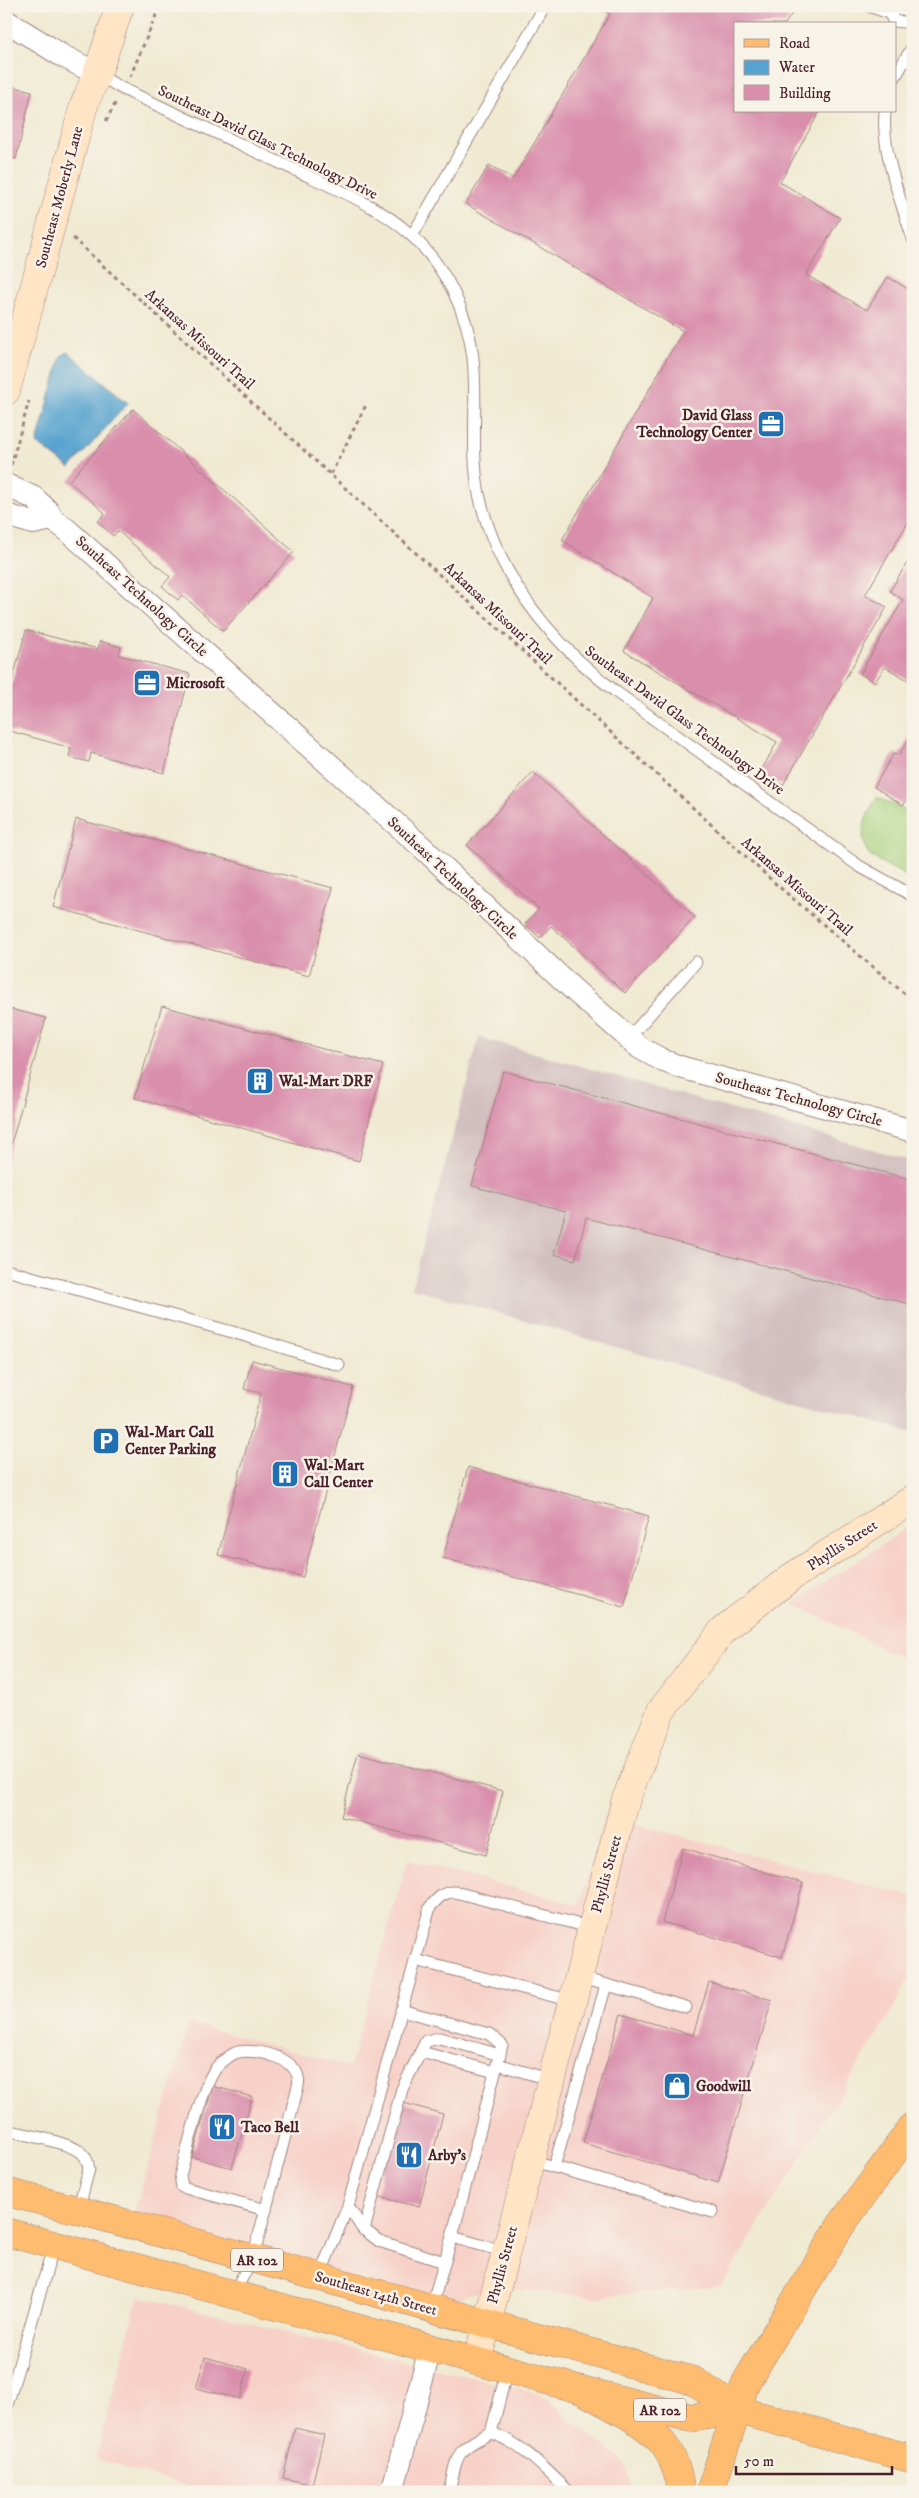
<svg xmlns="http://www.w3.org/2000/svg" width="919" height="2498" viewBox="0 0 919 2498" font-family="'IM FELL DW Pica',serif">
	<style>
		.built { fill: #f7d1c8 }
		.industrial { fill: #d2bfc0 }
		.green { fill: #a7d17d; stroke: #787854 }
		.water { fill: #57a3cf; stroke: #50617d }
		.building { fill: #d98eac }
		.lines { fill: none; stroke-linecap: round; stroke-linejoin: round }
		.lane-casing { stroke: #9d847e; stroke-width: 13 }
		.street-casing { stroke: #9d847e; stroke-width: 24 }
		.secondary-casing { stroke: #9d847e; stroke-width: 29 }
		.primary-casing { stroke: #9d847e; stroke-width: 29 }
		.highway-casing { stroke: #9d847e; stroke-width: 29 }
		.path { stroke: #9d847e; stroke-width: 3; stroke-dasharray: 4 4; stroke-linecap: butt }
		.lane { stroke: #fff; stroke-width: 11 }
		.street { stroke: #fff; stroke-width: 22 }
		.secondary { stroke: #ffe4c6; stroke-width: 28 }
		.primary { stroke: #febc70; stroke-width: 28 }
		.highway { stroke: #febc70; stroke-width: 28 }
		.labels { text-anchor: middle; stroke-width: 5; stroke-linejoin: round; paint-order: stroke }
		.shield { fill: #f7f3e8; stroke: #7e5f64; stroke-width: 1 }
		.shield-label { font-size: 14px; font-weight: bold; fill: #4a1f2b }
		.street-label { font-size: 15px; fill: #4a1f2b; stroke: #f7f3e8 }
		.poi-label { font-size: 15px; font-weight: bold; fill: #4a1f2b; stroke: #f7f3e8; text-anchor: start }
	</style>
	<rect width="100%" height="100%" fill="#f7f3e8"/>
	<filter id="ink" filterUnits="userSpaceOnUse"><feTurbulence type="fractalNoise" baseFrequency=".02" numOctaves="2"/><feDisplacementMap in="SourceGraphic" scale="10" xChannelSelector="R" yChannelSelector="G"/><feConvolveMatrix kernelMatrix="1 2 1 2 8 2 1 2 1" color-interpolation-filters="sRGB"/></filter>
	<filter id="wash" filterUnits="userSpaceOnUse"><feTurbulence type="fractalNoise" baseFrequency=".0096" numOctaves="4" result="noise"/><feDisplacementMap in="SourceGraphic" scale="20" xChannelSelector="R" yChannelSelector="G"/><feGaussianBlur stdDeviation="1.12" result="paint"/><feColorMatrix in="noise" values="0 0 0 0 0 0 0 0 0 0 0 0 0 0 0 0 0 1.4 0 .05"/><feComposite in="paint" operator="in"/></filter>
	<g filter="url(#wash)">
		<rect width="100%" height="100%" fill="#f0ead2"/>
		<!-- built -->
		<g class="built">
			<polygon points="913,1522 913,1664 793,1603 892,1538"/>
			<polygon points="605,1816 913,1897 913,1971 888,2018 721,2286 596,2297 518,2289 468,2294 451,2304 133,2217 189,2023 350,2067 407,1860 579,1905"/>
			<polygon points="138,2296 542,2394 582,2429 620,2458 635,2492 207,2492 96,2459"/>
		</g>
		<!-- industrial -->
		<polygon class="industrial" points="479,1037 913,1161 913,1433 412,1288"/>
		<!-- green -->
		<path class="green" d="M877,797L913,815V880L870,856C856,835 866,816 877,797Z"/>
		<!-- water -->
		<polygon class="water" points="68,352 128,403 70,468 37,443 61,356"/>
		<g id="blocks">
			<!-- building -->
			<g class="building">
				<polygon points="596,6 797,6 785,24 735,24 735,111 820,111 780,182 840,218 806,275 867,310 888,277 913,292 913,514 865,595 887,607 783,785 759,775 777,742 624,651 653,598 562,540 683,331 466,204 489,165 513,179 610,14"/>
				<polygon points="6,85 32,91 16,159 6,157"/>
				<polygon points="133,409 294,552 223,631 182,595 178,600 162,586 170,577 118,531 113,536 98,522 105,513 69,481"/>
				<polygon points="913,553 913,683 885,667 875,682 860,674 903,600 890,591"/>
				<polygon points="26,630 98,649 100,641 121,647 119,655 190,674 164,773 91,753 89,762 69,757 71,748 6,730 6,704"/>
				<polygon points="913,732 913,803 907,800 903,805 874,787 894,753 899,755"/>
				<polygon points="533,772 695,917 625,993 551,926 540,938 525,924 539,909 467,845"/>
				<polygon points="76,819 333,888 309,976 53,907"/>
				<polygon points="162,1006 383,1065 359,1161 135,1098"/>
				<polygon points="6,1008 46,1018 7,1159 6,1159"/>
				<polygon points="503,1071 913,1180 913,1305 586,1218 575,1260 554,1254 566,1211 472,1186"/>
				<polygon points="252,1360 353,1387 303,1577 218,1555 261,1393 244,1389"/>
				<polygon points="468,1467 649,1516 624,1607 443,1558"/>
				<polygon points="358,1753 503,1791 486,1855 341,1817"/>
				<polygon points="683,1848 803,1883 782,1957 662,1922"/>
				<polygon points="709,1982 772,2000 718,2183 583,2143 621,2014 693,2035"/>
				<polygon points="213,2086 252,2097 232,2168 192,2157"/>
				<polygon points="400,2102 443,2114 419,2207 376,2196"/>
				<polygon points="205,2357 248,2369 240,2399 196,2388"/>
				<polygon points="295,2428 324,2435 312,2485 283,2478"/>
			</g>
		</g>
	</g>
	<g filter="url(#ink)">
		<use href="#blocks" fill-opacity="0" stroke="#9d847e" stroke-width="1"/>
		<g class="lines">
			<!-- lane casing -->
			<g class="lane-casing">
				<g id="lane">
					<polyline points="869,6 889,13 897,9 913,11"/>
					<polyline points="889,13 894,21 913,23"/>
					<path d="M97,74L123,89C180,116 236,142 293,169C332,187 378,205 411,235C445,266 468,312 473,358C478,403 470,449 479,494C497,577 551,642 616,692L859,866L913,896"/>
					<polyline points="895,77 913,46"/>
					<path d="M885,111C881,151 901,201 913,239"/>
					<polyline points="412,236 545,6"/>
					<polyline points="628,1039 696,962"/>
					<polyline points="6,1270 236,1333 339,1365"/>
					<polyline points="415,1960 572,2001"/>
					<polyline points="578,1977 686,2007"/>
					<polyline points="401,2010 489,2034 502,2045 452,2237 431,2308"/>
					<polyline points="421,2052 495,2072"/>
					<polyline points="498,2064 551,2080"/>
					<path d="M6,2130C23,2134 73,2143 83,2154C87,2158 88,2163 89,2169L78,2210"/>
					<polyline points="530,2160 713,2212"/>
					<polyline points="554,2167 606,1985"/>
					<polyline points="348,2206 362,2228 379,2241 444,2262"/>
					<polyline points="364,2230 402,2089 426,2041 440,2038 500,2055"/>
					<polyline points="452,2237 506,2252"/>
					<path d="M319,2277L348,2206L430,1907C437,1899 444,1891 455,1892L592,1928"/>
					<path d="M233,2294L253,2258L298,2086C304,2059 258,2048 238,2052C231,2054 220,2063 216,2068C201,2088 188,2149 180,2175L182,2187L266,2210"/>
					<polyline points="6,2409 54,2245"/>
					<polyline points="491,2433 507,2370"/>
					<path d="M449,2492C458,2454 454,2450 491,2433C522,2443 546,2470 569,2492"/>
				</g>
			</g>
			<!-- street casing -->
			<g class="street-casing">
				<g id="street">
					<polyline points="6,21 61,55 97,74"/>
					<polyline points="6,485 34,498 48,511 52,519 66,529 423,848 575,991 640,1048 664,1061 680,1067 913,1131"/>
					<polyline points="6,515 33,523 52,519"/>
					<polyline points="392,2492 430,2349"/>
				</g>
			</g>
			<!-- secondary casing -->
			<g class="secondary-casing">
				<g id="secondary">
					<polyline points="6,391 84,105 97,74 120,6"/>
					<polyline points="477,2361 626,1799 661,1711 723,1630 790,1578 913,1499"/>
				</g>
			</g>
			<!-- primary casing -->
			<g class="primary-casing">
				<g id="primary">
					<polyline points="6,2192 78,2210 694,2381 738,2410"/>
					<polyline points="6,2232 582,2390 691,2418 738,2410"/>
				</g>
			</g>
			<!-- highway casing -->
			<g class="highway-casing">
				<g id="highway">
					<path d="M582,2390C627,2416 678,2432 680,2492"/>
					<polyline points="738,2410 913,2459"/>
					<polyline points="710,2492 746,2382 841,2225 913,2126"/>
				</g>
			</g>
			<!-- path -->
			<g class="path">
				<polyline points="130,77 160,6"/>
				<polyline points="106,121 116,102"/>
				<polyline points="73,238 777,885 913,1001"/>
				<polyline points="11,465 29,401"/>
				<polyline points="331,474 366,405"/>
			</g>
			<!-- lane -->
			<use href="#lane" class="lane"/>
			<!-- street -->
			<use href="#street" class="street"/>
			<!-- secondary -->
			<use href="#secondary" class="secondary"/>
			<!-- primary -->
			<use href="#primary" class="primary"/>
			<!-- highway -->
			<use href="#highway" class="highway"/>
		</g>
	</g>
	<!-- icons -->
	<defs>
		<g id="office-square" transform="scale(1.4375)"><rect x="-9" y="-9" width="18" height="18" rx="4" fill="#1f6fb2" stroke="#f7f3e8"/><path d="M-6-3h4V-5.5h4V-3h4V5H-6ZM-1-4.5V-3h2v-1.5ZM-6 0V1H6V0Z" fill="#fff"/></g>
		<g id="building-square" transform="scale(1.4375)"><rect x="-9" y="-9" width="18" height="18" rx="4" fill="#1f6fb2" stroke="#f7f3e8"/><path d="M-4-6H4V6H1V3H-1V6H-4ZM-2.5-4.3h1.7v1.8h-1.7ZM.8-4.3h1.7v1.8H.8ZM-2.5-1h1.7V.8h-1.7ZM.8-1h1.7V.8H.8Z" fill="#fff"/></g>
		<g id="parking-square" transform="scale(1.4375)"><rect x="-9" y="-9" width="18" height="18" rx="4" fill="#1f6fb2" stroke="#f7f3e8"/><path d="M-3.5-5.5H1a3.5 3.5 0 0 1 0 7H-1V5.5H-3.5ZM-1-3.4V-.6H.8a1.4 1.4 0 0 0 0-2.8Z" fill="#fff"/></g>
		<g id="shop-square" transform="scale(1.4375)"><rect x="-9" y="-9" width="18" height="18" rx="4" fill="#1f6fb2" stroke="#f7f3e8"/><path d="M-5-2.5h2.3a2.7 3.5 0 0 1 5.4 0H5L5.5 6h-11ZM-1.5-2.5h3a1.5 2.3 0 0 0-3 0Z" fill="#fff"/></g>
		<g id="restaurant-square" transform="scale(1.4375)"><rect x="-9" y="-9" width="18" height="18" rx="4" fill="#1f6fb2" stroke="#f7f3e8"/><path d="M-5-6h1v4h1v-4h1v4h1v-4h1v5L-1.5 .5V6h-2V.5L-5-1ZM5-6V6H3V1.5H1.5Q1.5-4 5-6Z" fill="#fff"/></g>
	</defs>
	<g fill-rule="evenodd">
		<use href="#office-square" x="771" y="424"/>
		<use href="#office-square" x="147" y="683"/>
		<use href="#building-square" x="260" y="1081"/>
		<use href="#parking-square" x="106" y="1441"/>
		<use href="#building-square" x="285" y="1474"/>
		<use href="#shop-square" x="677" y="2086"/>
		<use href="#restaurant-square" x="222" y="2127"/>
		<use href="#restaurant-square" x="409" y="2155"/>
	</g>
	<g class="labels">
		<!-- shield labels -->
		<g class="shield">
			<rect x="231" y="2248.5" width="52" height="23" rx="4"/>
			<rect x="634" y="2398.5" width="52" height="23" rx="4"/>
		</g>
		<g class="shield-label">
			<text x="257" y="2265">AR 102</text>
			<text x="660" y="2415">AR 102</text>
		</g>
		<!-- street labels -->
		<g class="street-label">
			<text transform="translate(268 142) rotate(26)" y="5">Southeast David Glass Technology Drive</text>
			<text transform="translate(59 197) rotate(-75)" y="5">Southeast Moberly Lane</text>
			<text transform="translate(200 339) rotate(42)" y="5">Arkansas Missouri Trail</text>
			<text transform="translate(142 596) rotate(42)" y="5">Southeast Technology Circle</text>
			<text transform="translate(498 613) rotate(43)" y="5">Arkansas Missouri Trail</text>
			<text transform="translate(685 720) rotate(36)" y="5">Southeast David Glass Technology Drive</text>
			<text transform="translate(453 878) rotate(43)" y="5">Southeast Technology Circle</text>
			<text transform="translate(797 886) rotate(41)" y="5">Arkansas Missouri Trail</text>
			<text transform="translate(799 1099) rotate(15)" y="5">Southeast Technology Circle</text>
			<text transform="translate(842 1545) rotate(-33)" y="5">Phyllis Street</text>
			<text transform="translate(606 1874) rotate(-75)" y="5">Phyllis Street</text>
			<text transform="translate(502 2265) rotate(-75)" y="5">Phyllis Street</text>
			<text transform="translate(376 2293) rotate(16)" y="5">Southeast 14th Street</text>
		</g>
		<!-- poi labels -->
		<g class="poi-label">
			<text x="752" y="420" text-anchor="end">David Glass<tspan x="752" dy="17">Technology Center</tspan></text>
			<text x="166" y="688">Microsoft</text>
			<text x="279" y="1086">Wal-Mart DRF</text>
			<text x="125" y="1437">Wal-Mart Call<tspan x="125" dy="17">Center Parking</tspan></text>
			<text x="304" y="1470">Wal-Mart<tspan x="304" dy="17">Call Center</tspan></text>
			<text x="696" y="2091">Goodwill</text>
			<text x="241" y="2132">Taco Bell</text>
			<text x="428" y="2160">Arby's</text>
		</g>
	</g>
	<!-- margin -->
	<rect width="919" height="2498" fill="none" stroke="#f7f3e8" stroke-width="25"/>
	<!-- legend -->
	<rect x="734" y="22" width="162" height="90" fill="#f7f3e8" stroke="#b29e9c"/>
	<rect x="744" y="39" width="25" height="8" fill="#febc70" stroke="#b29e9c"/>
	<text x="779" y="48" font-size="15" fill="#4a1f2b">Road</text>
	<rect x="744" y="60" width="25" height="15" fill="#57a3cf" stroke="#b29e9c"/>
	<text x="779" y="72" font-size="15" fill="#4a1f2b">Water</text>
	<rect x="744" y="85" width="25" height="15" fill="#d98eac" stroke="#b29e9c"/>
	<text x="779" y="98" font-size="15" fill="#4a1f2b">Building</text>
	<!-- scale -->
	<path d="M736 2466v8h156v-8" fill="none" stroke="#4a1f2b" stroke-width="2.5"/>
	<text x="744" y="2466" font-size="15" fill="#4a1f2b" stroke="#f7f3e8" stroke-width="4" paint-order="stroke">50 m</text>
</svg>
